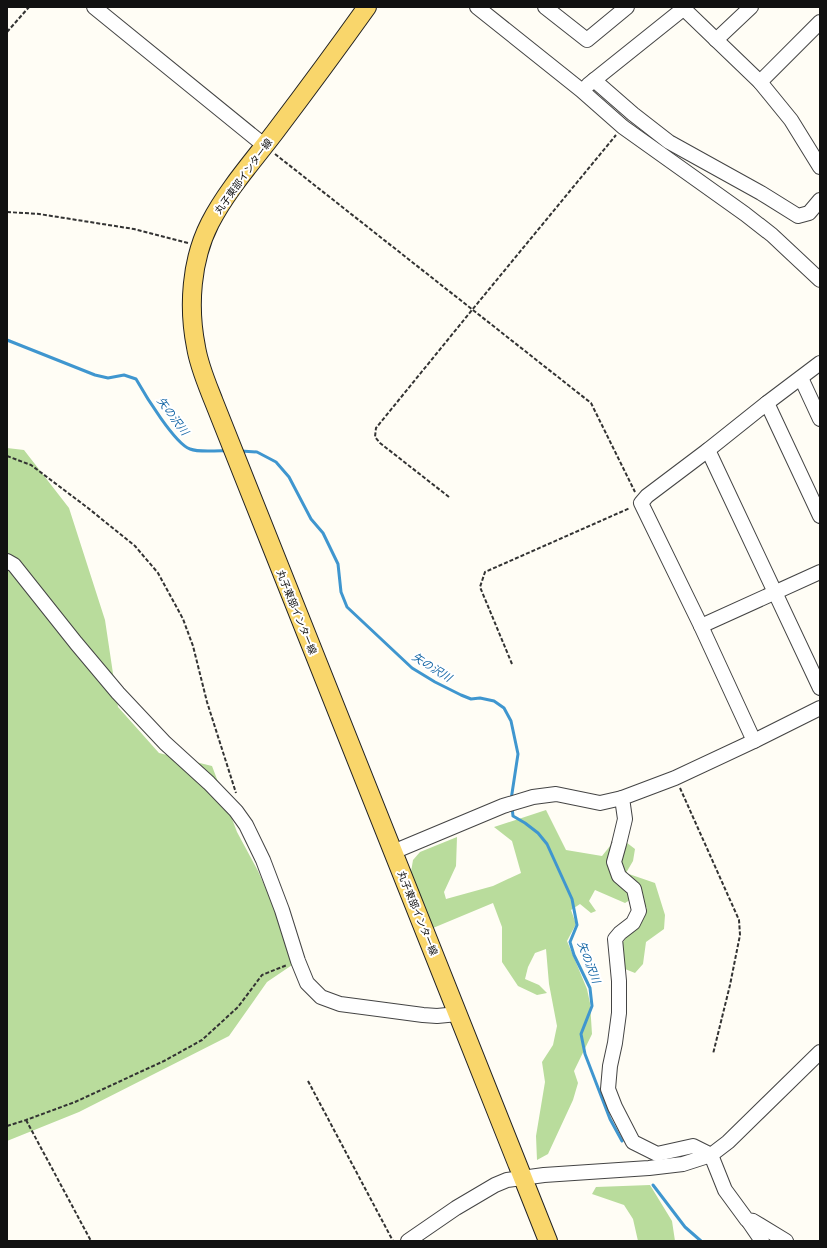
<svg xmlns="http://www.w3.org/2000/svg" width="827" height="1248" viewBox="0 0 827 1248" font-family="'Source Serif 4','Noto Sans JP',serif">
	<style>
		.forest { fill: #b9dc9c }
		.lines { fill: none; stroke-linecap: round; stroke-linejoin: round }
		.stream { stroke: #3f96cf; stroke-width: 3 }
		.minor-casing { stroke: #444; stroke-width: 16 }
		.major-casing { stroke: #222; stroke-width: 20 }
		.path { stroke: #333; stroke-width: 2; stroke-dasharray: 4 2; stroke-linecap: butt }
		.minor { stroke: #fff; stroke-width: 14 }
		.major { stroke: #f9d66b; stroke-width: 18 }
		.labels { text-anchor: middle; stroke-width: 4; stroke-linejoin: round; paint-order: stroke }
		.street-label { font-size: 10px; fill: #111; stroke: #fff }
		.water-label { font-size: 11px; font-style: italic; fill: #1768a6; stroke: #fff }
	</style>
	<rect width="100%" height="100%" fill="#fffdf5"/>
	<!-- forest -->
	<g class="forest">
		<polygon points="7,448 24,450 69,508 105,620 118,707 159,753 212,766 237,832 258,871 298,961 267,982 229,1036 79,1112 7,1141"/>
		<polygon points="546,810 566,850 602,856 618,836 635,849 633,861 626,873 655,883 665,915 664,929 646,942 643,964 635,973 625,969 621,945 647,908 635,897 625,903 595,890 589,901 596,911 591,913 580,904 571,910 576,924 567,941 587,989 590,1003 592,1034 574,1071 578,1083 573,1100 548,1154 537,1160 536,1136 545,1082 542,1062 553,1045 557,1026 549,984 546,949 535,953 528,967 525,979 539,985 547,993 537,995 518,986 502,962 502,927 493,903 433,928 411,872 413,860 420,852 457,837 456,866 444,892 446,899 493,886 521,873 512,841 494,827"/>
		<polygon points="650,1185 672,1221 675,1241 638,1241 633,1219 624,1205 592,1194 596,1187"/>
	</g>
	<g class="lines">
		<!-- stream -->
		<g class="stream">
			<path d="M7,340L95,375L108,378L124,375L136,379C145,395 175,444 190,449C200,453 217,450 227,451"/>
			<polyline points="241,451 257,452 276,462 289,477 311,519 323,533 338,564 341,592 347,607 412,668 435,682 461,695 471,699 480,698 494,701 504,708 511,721 518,754 511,800"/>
			<polyline points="512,807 513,816 525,823 538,833 547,844 572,899 577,925 570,942 574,955 590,988 592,1006 581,1034 585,1054 610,1119 622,1141"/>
			<polyline points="653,1185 685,1227 701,1241"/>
		</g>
		<!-- minor casing -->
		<g class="minor-casing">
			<g id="minor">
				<polyline points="94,7 265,146"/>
				<polyline points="477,7 581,90 623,127 745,214 772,235 820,280"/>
				<polyline points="545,7 587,40 627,7"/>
				<polyline points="682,7 760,82 791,120 820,167"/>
				<polyline points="716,40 751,7"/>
				<polyline points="594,80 633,114 669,142 761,193 798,216 809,213 820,200"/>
				<polyline points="760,82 820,22"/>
				<polyline points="588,85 683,9"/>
				<polyline points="801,378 820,419"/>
				<polyline points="767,403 820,516"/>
				<polyline points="708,450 820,688"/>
				<polyline points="7,561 14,565 76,643 118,693 165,743 209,783 236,811 246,825 263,860 282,910 298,961 307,983 321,997 340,1004 423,1015 437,1016 458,1014"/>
				<polyline points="701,626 820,572"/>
				<polyline points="754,741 701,626 641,503 647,496 708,450 767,403 820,363"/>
				<polyline points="393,852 503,806 533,797 556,794 600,803 622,798"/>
				<polyline points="749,1222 762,1241"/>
				<polyline points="408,1241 456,1208 495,1185 507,1180 544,1175 649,1168 683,1164 711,1155 728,1142 820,1052"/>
				<polyline points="786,1241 753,1221 747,1220 725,1190 711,1155 693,1146 657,1154 633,1142 615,1107 608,1089 610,1066 615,1043 619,1013 619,981 615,939 620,933 633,923 639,911 634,889 619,876 614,862 619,844 625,819 622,798 675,778 754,741 820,708"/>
			</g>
		</g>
		<!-- major casing -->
		<g class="major-casing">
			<path id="major" d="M367,7C337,49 306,91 275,132C253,161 227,190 210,223C191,260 188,307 196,347C199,366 207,384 214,402L548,1241"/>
		</g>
		<!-- path -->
		<g class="path">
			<polyline points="7,32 29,7"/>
			<polyline points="275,154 591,403 635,492"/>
			<polyline points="7,212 39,214 134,229 188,243"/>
			<polyline points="7,456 31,465 88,508 135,546 158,573 183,619 193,646 207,702 236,793"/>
			<polyline points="449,497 380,443 375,437 376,428 472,310 616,135"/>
			<polyline points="512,664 480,587 485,572 630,508"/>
			<polyline points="680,788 739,920 740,935 730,985 713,1054"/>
			<polyline points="308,1081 393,1241"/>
			<polyline points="26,1120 91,1241"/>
			<polyline points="7,1126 26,1120 75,1102 164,1061 202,1040 238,1007 262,975 287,965"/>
		</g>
		<!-- minor -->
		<use href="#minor" class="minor"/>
		<!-- major -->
		<use href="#major" class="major"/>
	</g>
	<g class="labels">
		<!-- street labels -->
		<g class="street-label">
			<text transform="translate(243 176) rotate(-54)" y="4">丸子東部インター線</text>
			<text transform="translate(297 612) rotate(68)" y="4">丸子東部インター線</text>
			<text transform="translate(418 913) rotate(68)" y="4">丸子東部インター線</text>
		</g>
		<!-- water labels -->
		<g class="water-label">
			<text transform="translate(173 416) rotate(53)" y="4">矢の沢川</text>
			<text transform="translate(432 667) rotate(32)" y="4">矢の沢川</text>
			<text transform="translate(589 962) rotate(69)" y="4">矢の沢川</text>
		</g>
	</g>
	<!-- border -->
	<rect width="827" height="1248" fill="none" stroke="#111111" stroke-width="16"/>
</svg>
